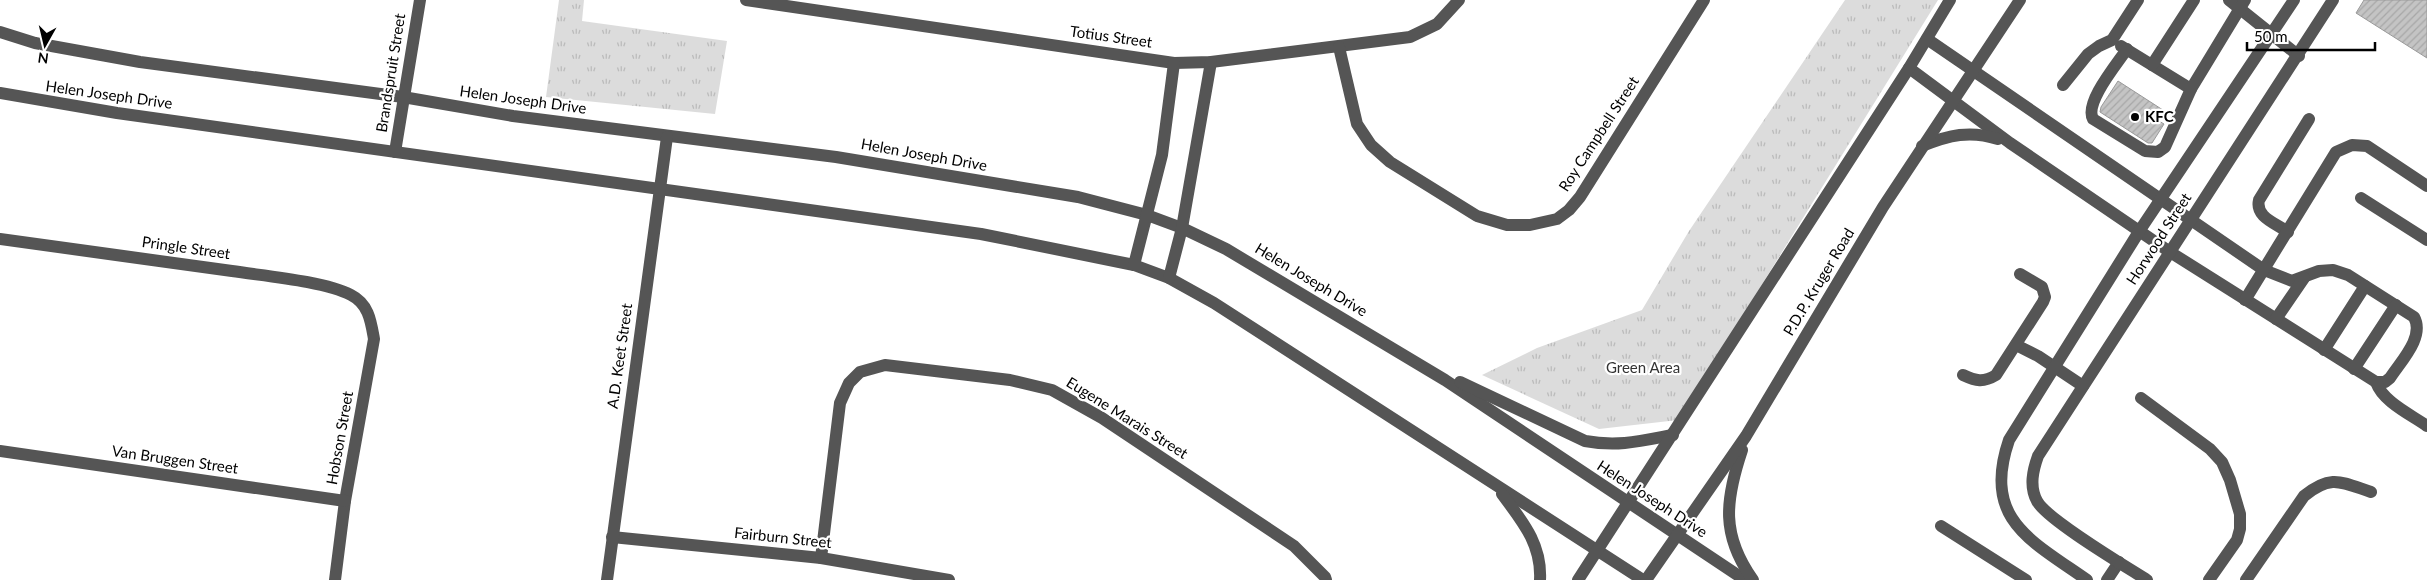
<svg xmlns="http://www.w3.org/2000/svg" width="2427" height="580" viewBox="0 0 2427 580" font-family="Lato,sans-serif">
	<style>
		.grass { fill: url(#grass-tufts) }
		.building { fill: url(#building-hatch); stroke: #999 }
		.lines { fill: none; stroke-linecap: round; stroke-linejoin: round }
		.minor { stroke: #555; stroke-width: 12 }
		.poi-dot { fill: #000; stroke: #fff; stroke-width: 2 }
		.labels { text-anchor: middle; stroke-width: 4.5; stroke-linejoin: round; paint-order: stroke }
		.street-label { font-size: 15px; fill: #000; stroke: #fff }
		.poi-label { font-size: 15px; font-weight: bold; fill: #000; stroke: #fff; text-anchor: start }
		.park-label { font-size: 15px; fill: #333; stroke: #fff }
	</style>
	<defs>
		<pattern id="grass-tufts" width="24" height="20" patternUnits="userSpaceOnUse" patternTransform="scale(1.25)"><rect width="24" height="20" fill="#dcdcdc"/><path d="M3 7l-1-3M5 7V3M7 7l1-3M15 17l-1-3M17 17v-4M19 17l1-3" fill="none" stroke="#bbb"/></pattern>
		<pattern id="building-hatch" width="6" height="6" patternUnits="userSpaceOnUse" patternTransform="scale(1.25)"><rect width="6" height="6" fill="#c4c4c4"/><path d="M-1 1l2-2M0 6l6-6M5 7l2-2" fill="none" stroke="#a7a7a7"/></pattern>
	</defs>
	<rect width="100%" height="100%" fill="#fff"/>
	<!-- grass -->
	<g class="grass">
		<polygon points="559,0 584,0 582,21 727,41 715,114 546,97"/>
		<polygon points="1845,0 1938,0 1678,420 1599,429 1482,375 1537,348 1642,310 1689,231"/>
	</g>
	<!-- building -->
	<g class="building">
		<polygon points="2364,0 2427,0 2427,58 2356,13"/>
		<polygon points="2118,81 2166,112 2159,121 2164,124 2152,143 2148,143 2100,112 2101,107"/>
	</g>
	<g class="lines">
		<!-- minor -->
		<g class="minor">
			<polyline points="746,0 1174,63 1211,62 1410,37 1437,24 1459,0"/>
			<polyline points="2229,0 2299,56"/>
			<polyline points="0,32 35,43 140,62 403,97 513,116 836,157 1078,197 1147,215 1182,228 1226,249 1445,380 1745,580"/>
			<polyline points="2121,46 2191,89"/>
			<polyline points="1339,47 1357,124 1371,145 1390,162 1477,216 1507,225 1530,225 1557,219 1569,210 1580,197 1704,0"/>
			<path d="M2127,49C2117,64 2084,103 2093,119L2145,151L2158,152L2165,147L2191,89L2245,0"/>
			<polyline points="2152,65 2194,0"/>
			<path d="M1909,68L2010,143L2170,252L2376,382H2385L2390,378C2401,361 2425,337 2414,317L2348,275L2333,270L2319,271L2292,281L2264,270L1927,39"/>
			<polyline points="2063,85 2088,54 2099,46 2112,40 2138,0"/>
			<polyline points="0,93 117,113 981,234 1134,265 1169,278 1214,303 1643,580"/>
			<path d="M1922,146C1949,135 1970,130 1998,139"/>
			<polyline points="395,152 420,0"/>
			<polyline points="2361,198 2427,240"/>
			<path d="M2288,232C2275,223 2255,217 2259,200L2309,119"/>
			<path d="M0,239C77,250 155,260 232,271C264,276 324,281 351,295C369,304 371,322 374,339L345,501L335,580"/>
			<polyline points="1134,265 1162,155 1174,63"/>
			<polyline points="1169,278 1182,228 1211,62"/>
			<polyline points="2245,300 2336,152 2352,145 2367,146 2427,186"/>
			<polyline points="2276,319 2304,278"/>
			<polyline points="2016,345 2038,356 2083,386"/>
			<polyline points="2324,350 2365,286"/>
			<polyline points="2354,369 2396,305"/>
			<path d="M1963,375C1976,381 1983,383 1996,375L2043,302L2045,297L2042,287L2020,274"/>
			<path d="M1460,382L1585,441C1618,447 1641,441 1673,435"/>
			<path d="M2376,382C2383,402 2410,414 2427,426"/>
			<polyline points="2141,398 2210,449 2222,462 2230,480 2240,514 2240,529 2237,540 2209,580"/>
			<path d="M1742,450C1725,501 1721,535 1753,580"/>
			<polyline points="0,451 345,501"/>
			<path d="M1502,494C1522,521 1542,544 1540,580"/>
			<polyline points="1941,526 2026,580"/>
			<polyline points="612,537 821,558 949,580"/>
			<polyline points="821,558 840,403 849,383 860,372 885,365 1010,380 1052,390 1102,418 1294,546 1325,577 1326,580"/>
			<polyline points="607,580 667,137"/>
			<polyline points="1578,580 1909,68 1950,0"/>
			<polyline points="1646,580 1746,436 1883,207 2020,0"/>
			<path d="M2087,580C2030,540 1982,519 2009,440L2140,230L2294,0"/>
			<polyline points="2107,580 2119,562"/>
			<path d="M2147,580C2125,566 2046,519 2037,501C2029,486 2033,470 2038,456L2333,0"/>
			<path d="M2246,580L2304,496C2331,474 2341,482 2371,492"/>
		</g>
	</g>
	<!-- markers -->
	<circle class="poi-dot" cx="2135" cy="117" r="5"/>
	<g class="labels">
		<!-- street labels -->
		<g class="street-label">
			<text transform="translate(1111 37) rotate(8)" y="5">Totius Street</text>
			<text transform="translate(391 73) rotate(-81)" y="5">Brandspruit Street</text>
			<text transform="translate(109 95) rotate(8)" y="5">Helen Joseph Drive</text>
			<text transform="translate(523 100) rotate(8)" y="5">Helen Joseph Drive</text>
			<text transform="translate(1599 134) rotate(-57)" y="5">Roy Campbell Street</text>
			<text transform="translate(924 155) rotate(10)" y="5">Helen Joseph Drive</text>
			<text transform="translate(2159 239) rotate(-57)" y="5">Horwood Street</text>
			<text transform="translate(186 248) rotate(8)" y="5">Pringle Street</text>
			<text transform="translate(1311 280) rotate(31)" y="5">Helen Joseph Drive</text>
			<text transform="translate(1819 282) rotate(-59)" y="5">P.D.P. Kruger Road</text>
			<text transform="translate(620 356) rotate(-82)" y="5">A.D. Keet Street</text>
			<text transform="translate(1127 418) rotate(32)" y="5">Eugene Marais Street</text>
			<text transform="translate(340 438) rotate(-80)" y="5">Hobson Street</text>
			<text transform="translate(175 460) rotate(8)" y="5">Van Bruggen Street</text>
			<text transform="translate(1652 499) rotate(33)" y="5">Helen Joseph Drive</text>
			<text transform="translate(783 538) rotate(6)" y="5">Fairburn Street</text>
		</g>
		<!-- poi labels -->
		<g class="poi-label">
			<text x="2145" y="122">KFC</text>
		</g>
		<!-- park labels -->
		<g class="park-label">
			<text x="1643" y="373">Green Area</text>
		</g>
	</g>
	<!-- north arrow -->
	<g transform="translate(45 45) rotate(188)" stroke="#ffffff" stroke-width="4" paint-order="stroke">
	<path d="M0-4L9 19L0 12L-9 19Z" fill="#000000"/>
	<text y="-8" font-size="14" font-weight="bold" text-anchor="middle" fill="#000000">N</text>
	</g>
	<!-- scale -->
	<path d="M2247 42v8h128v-8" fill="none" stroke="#000000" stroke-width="2.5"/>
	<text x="2254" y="42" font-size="15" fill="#000000" stroke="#ffffff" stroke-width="4" paint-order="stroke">50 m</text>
</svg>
